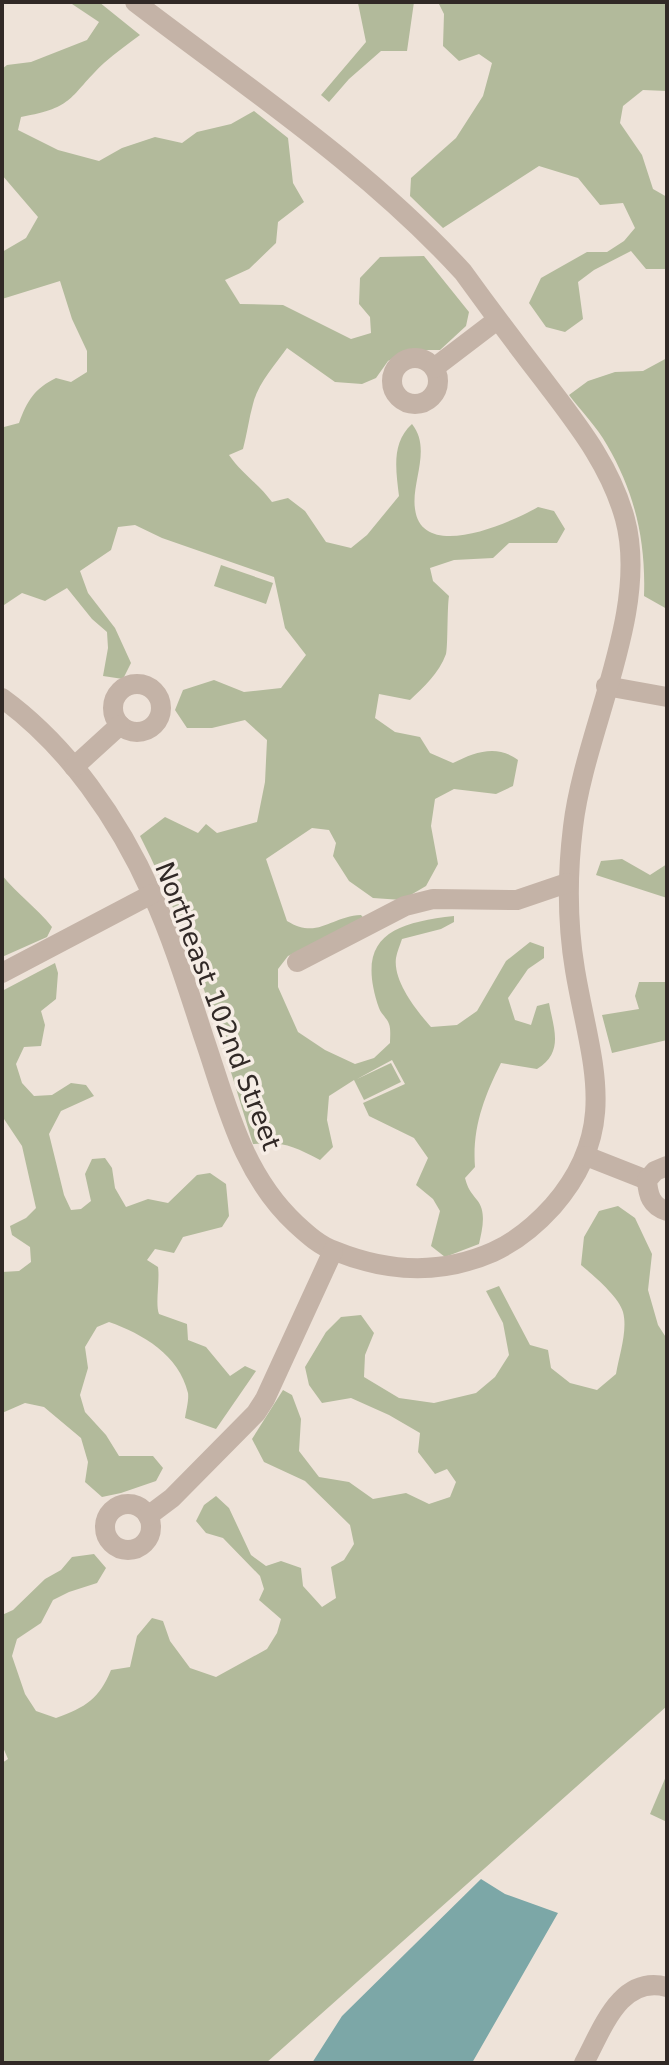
<svg xmlns="http://www.w3.org/2000/svg" width="669" height="2065" viewBox="0 0 669 2065" font-family="'DejaVu Sans',sans-serif">
	<style>
		.green { fill: #b2ba9b }
		.water { fill: #7ca7a7 }
		.lines { fill: none; stroke-linecap: round; stroke-linejoin: round }
		.minor { stroke: #c4b3a7; stroke-width: 20 }
		.labels { text-anchor: middle; stroke-width: 7; stroke-linejoin: round; paint-order: stroke }
		.street-label { font-size: 26px; fill: #312926; stroke: #f6ede5 }
	</style>
	<rect width="100%" height="100%" fill="#eee3d9"/>
	<!-- green -->
	<g class="green">
		<path d="M69,2H99L140,35C128,44 115,53 104,63C68,97 76,107 21,117L18,130L58,150L99,161L122,148L155,137L182,143L197,132L231,124L254,111L288,138L293,183L304,202L278,222L276,243L249,269L225,280L240,304L283,305L351,339L371,333L370,317L359,304L360,278L380,257L424,256L469,312L466,326L440,350H408L388,361L376,378L362,384L335,382L287,348C275,365 258,383 253,404C249,418 247,434 243,449L229,455C241,473 259,484 272,502L288,498L305,511L326,542L351,548L367,535L399,496C396,470 391,443 412,424C432,449 411,482 415,509C422,563 512,522 538,507L554,511L565,529L557,543H509L493,558L454,560L430,568L433,581L449,596C447,608 448,646 446,654C439,673 424,687 410,700L379,694L375,718L395,732L420,737L430,753L453,763C475,752 497,744 518,760L513,786L496,794L454,789L435,799L431,826L438,864L426,886L402,900L373,898L349,881L333,856L336,843L329,830L312,828L266,859L287,921C318,940 331,916 361,915L366,921L288,956L278,969V987L298,1032L325,1050L355,1064L374,1058L390,1043C390,1038 391,1029 389,1024C387,1018 381,1014 379,1008C355,938 391,923 454,916V922L441,929L402,939C400,945 397,952 396,958C393,981 416,1010 431,1027L457,1025L477,1011L506,961L530,942L544,947V958L528,969L508,998L515,1020L531,1025L537,1006L549,1003C554,1030 564,1052 537,1069L501,1063C484,1097 472,1128 475,1167L465,1178C468,1189 470,1191 477,1200C487,1212 482,1230 479,1244L445,1257L431,1246L440,1211L433,1199L416,1185L428,1158L414,1138L369,1116L363,1103L405,1084L392,1060L357,1079L391,1063L401,1082L364,1100L354,1080L329,1096L327,1120L333,1147L320,1160C294,1146 283,1141 253,1144C221,1039 190,934 140,836L165,817L198,833L206,824L217,833L257,822L265,782L267,740L245,720L212,728H187L175,710L183,690L214,680L244,692L281,688L306,655L285,628L274,577L162,538L135,525L118,527L111,550L80,571L88,593L115,628L131,663L123,679L103,676L108,648L107,632L92,619L67,588L45,601L22,593L4,605L2,613V424L4,427L19,423C27,401 35,388 56,378L71,382L87,372V351L72,319L60,281L2,299V252L26,238L38,217L2,175V69L7,65L31,62L87,40L99,22Z"/>
		<polygon points="361,2 414,2 407,51 381,51 349,79 329,102 321,95 366,42 358,3"/>
		<polygon points="438,2 667,2 667,91 643,90 623,106 620,123 642,155 653,189 667,197 667,269 646,269 631,251 594,270 578,282 583,319 565,332 546,327 529,303 541,278 587,252 607,252 624,241 635,228 623,203 600,205 578,178 539,166 443,228 410,196 411,178 456,138 483,96 492,63 479,54 459,61 443,46 444,14"/>
		<path d="M667,358V609L644,596C646,541 635,493 607,445C597,427 581,411 569,395L588,381L615,372L643,371Z"/>
		<polygon points="221,565 273,583 266,604 214,586"/>
		<polygon points="622,859 650,875 667,864 667,898 596,875 601,861"/>
		<path d="M2,875C17,894 37,908 52,927L47,937L2,957Z"/>
		<path d="M55,963L58,973L56,999L41,1011L45,1025L41,1046L24,1047L16,1064L22,1083L34,1096L52,1095L71,1083L86,1085L94,1096L61,1111L49,1134L64,1195L71,1210L81,1209L91,1201L85,1174L92,1159L105,1158L112,1168L115,1188L126,1207L148,1199L168,1203L197,1175L210,1173L226,1184L229,1216L222,1227L183,1237L174,1253L155,1249L147,1260L158,1267C160,1281 155,1304 159,1314L187,1324L188,1340L206,1347L230,1376L245,1366L256,1371L216,1429L185,1418C186,1411 189,1400 188,1393C179,1355 143,1334 109,1322L97,1327L85,1347L88,1368L80,1395L85,1412L106,1435L119,1456H153L163,1468L156,1481L121,1493L102,1497L85,1482L88,1462L81,1438L44,1407L25,1403L2,1413V1272L19,1271L31,1262L30,1247L12,1235L10,1226L26,1218L36,1208L22,1146L2,1116V991Z"/>
		<polygon points="639,982 667,982 667,1040 612,1053 602,1015 639,1009 635,996"/>
		<path d="M618,1206L635,1218L652,1254L648,1290L658,1325L667,1339V1706L266,2063H2V1763L8,1759L2,1745V1615L13,1610L45,1579L61,1570L72,1557L94,1554L106,1568L97,1583L69,1592L53,1600L41,1623L17,1639L12,1656L25,1694L36,1711L56,1718C86,1707 99,1699 111,1670L130,1667L137,1636L152,1618L163,1621L170,1641L190,1668L216,1677L267,1649L277,1633L281,1619L259,1600L264,1589L260,1576L223,1538L206,1533L196,1521L204,1505L216,1496L229,1508L251,1555L266,1566L281,1561L301,1568L303,1586L322,1607L336,1598L331,1567L344,1560L354,1544L350,1525L305,1481L264,1462L252,1439L283,1390L292,1395L301,1419L299,1451L319,1477L349,1482L373,1499L406,1493L429,1504L450,1497L456,1482L447,1469L435,1474L418,1452L420,1433L389,1415L351,1398L322,1403L309,1385L305,1367L326,1332L341,1317L361,1315L374,1333L365,1355L364,1377L399,1398L434,1403L476,1393L495,1377L509,1355L503,1323L486,1291L499,1286L530,1345L548,1350L551,1368L570,1383L597,1390L616,1374C619,1356 628,1330 623,1312C619,1297 593,1275 581,1265L584,1237L599,1211Z"/>
		<polygon points="667,1774 667,1822 650,1814"/>
	</g>
	<!-- water -->
	<polygon class="water" points="481,1879 505,1894 558,1913 472,2063 312,2063 342,2016"/>
	<g class="lines">
		<!-- minor -->
		<g class="minor">
			<circle cx="415" cy="381" r="23"/>
			<polyline points="434,368 497,320"/>
			<circle cx="137" cy="708" r="24"/>
			<polyline points="606,686 667,697"/>
			<path d="M2,698C68,746 119,820 152,894C173,940 188,989 204,1038C227,1105 242,1174 296,1224C308,1235 320,1246 335,1251C387,1272 441,1275 493,1252C517,1241 535,1226 553,1206C622,1127 590,1060 575,970C567,922 567,876 573,827C584,731 650,612 625,519C610,464 576,423 543,379C516,344 489,308 463,272C367,167 246,87 135,2"/>
			<polyline points="74,767 120,725"/>
			<polyline points="297,962 405,906 433,899 517,900 567,883"/>
			<polyline points="2,973 152,894"/>
			<polyline points="586,1156 647,1180"/>
			<path d="M667,1166L655,1171L647,1180C648,1195 651,1206 667,1211"/>
			<circle cx="128" cy="1527" r="23"/>
			<polyline points="148,1516 172,1498 256,1413 265,1399 333,1251"/>
			<path d="M584,2063C602,2030 620,1974 667,1987"/>
		</g>
	</g>
	<g class="labels">
		<!-- street labels -->
		<g class="street-label">
			<text transform="translate(218 1006) rotate(69)" y="9">Northeast 102nd Street</text>
		</g>
	</g>
	<!-- border -->
	<rect width="669" height="2065" fill="none" stroke="#312926" stroke-width="8"/>
</svg>
